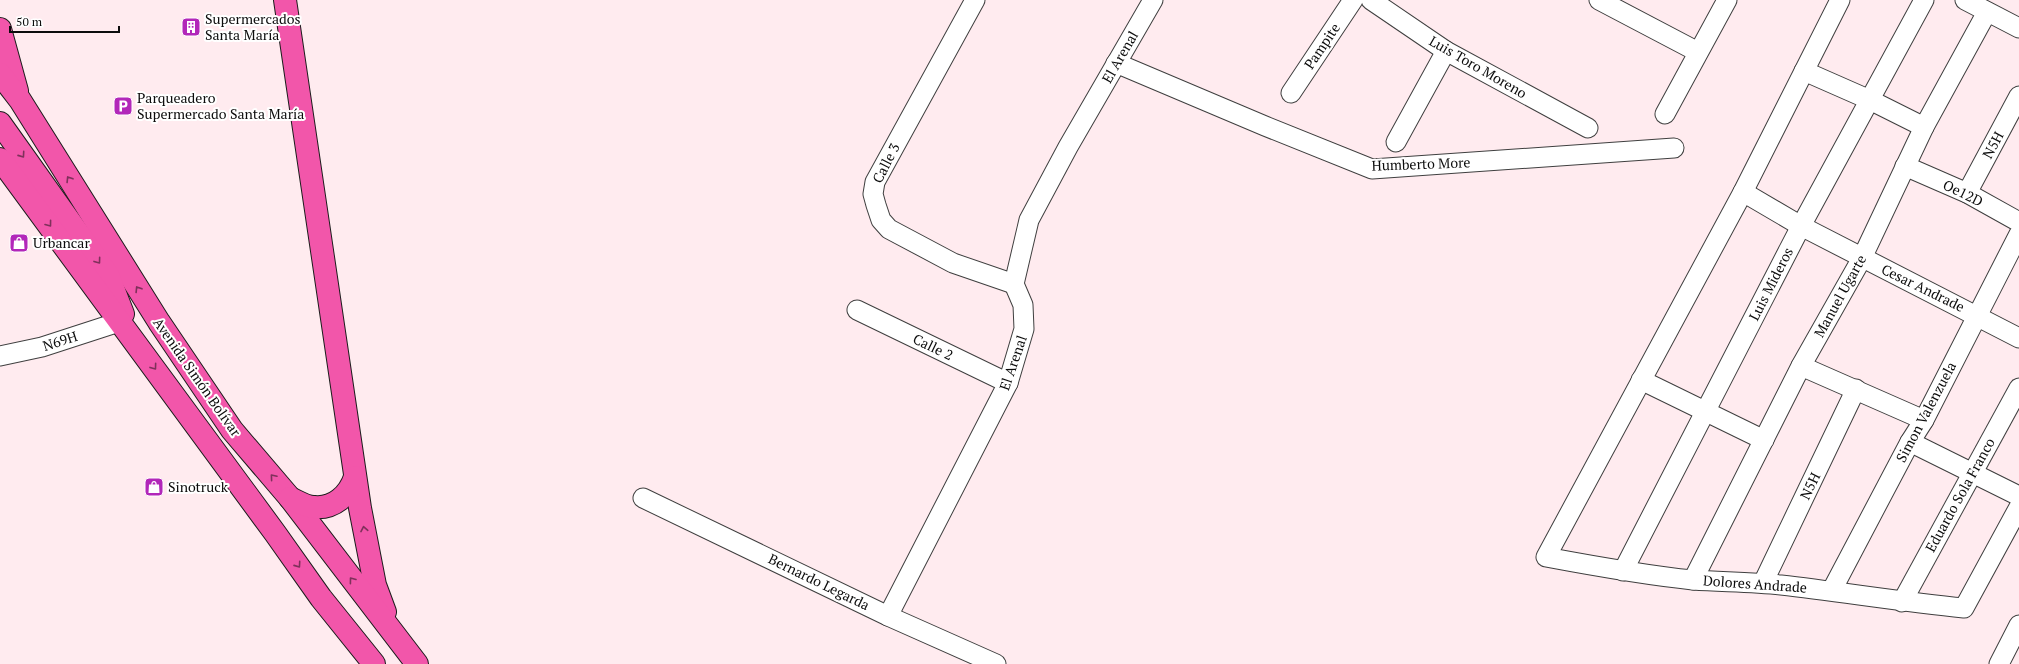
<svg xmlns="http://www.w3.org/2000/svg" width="2019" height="664" viewBox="0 0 2019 664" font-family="'PT Serif',serif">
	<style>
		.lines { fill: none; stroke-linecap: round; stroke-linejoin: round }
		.minor-casing { stroke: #3f3f3f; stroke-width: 21 }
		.highway-casing { stroke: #1d1d1d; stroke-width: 24 }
		.minor { stroke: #fff; stroke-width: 19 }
		.highway { stroke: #f256aa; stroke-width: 22 }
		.oneway { stroke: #7f315b }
		.labels { text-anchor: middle; stroke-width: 4; stroke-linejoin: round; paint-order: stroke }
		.poi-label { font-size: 14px; fill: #0c0c0c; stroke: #fff; text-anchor: start }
		.street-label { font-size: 14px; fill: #0c0c0c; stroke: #fff }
	</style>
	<rect width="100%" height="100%" fill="#ffebef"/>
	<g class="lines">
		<!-- minor casing -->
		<g class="minor-casing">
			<g id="minor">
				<polyline points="975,0 875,182 873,194 876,205 881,220 889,229 953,263 1014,284"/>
				<polyline points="1371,0 1446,51 1588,128"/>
				<polyline points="1599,0 1698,52"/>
				<path d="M1840,0L1743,192L1546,557C1594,566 1643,575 1693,580C1722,582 1751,582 1781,585C1842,592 1903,602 1964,608L2019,507"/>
				<polyline points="1965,0 2019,28"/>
				<polyline points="1116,63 1265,126 1372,169 1674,148"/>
				<polyline points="1804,71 1870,100 1924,127"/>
				<polyline points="1291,93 1353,0"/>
				<polyline points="1665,114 1727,0"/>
				<polyline points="1396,142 1446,51"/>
				<polyline points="1905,166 1967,193 2019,222"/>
				<polyline points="1743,192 1801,226 2019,338"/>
				<polyline points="1967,193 2019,96"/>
				<polyline points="857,310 1008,383"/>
				<polyline points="0,356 42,347 119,322"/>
				<polyline points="1801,366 1924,420"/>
				<polyline points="1641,380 1764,440"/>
				<polyline points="1910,442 2019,496"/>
				<polyline points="643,498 888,616 996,664"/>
				<polyline points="1623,571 1801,226 1924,0"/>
				<polyline points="1693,580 1801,366 1862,258 1924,127 1987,12"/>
				<polyline points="1763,583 1856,389"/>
				<polyline points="1832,590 1910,442 1924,420 2019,234"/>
				<polyline points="1902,602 2019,388"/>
				<polyline points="888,616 1008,383 1024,329 1023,305 1014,284 1029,220 1068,147 1153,0"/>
				<polyline points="1999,664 2019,625"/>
			</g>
		</g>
		<!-- highway casing -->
		<g class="highway-casing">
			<g id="highway">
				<polyline points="285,0 360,508 375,585 385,612"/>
				<polyline points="0,29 17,91"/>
				<polyline points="0,74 20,100 159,322 232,430 290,498 417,664"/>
				<polyline points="0,123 108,275 123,314"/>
				<polyline points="0,159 275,533 321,598 374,664"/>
				<path d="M290,498C297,501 306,507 314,507C334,509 349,495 355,477"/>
			</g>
		</g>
		<!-- minor -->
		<use href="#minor" class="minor"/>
		<!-- highway -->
		<use href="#highway" class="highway"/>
	</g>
	<!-- one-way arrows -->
	<defs><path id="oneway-chevron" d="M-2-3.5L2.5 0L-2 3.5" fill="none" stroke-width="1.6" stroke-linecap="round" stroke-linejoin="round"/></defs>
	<g class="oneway">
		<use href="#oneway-chevron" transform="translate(22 155) rotate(55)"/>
		<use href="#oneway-chevron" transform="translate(69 179) rotate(-122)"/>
		<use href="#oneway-chevron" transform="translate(49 224) rotate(53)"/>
		<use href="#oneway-chevron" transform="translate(98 261) rotate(54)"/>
		<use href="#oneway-chevron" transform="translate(138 289) rotate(-122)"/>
		<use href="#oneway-chevron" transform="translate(154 367) rotate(54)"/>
		<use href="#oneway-chevron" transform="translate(273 477) rotate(-130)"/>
		<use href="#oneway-chevron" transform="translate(364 529) rotate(-101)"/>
		<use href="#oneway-chevron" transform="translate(298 565) rotate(55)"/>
		<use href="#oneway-chevron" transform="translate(352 580) rotate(-127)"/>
	</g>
	<!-- icons -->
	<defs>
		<g id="building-square" transform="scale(1)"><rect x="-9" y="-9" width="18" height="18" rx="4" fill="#b227b9" stroke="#fff"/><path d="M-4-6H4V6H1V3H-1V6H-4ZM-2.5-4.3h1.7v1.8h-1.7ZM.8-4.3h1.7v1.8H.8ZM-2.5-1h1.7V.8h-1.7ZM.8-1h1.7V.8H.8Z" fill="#fff"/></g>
		<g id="parking-square" transform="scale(1)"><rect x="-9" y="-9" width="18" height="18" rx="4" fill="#b227b9" stroke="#fff"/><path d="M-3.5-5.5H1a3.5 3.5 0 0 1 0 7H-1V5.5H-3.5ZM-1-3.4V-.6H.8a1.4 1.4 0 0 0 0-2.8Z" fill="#fff"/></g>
		<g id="shop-square" transform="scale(1)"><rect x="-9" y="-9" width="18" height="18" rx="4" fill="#b227b9" stroke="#fff"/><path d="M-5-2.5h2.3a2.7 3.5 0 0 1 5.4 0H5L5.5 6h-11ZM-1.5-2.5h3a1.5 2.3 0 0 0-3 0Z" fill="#fff"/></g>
	</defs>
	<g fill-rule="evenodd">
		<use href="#building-square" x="191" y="27"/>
		<use href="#parking-square" x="123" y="106"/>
		<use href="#shop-square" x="19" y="243"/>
		<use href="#shop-square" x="154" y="487"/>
	</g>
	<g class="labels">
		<!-- poi labels -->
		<g class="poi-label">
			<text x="205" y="24">Supermercados<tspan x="205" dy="16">Santa María</tspan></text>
			<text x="137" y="103">Parqueadero<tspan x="137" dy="16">Supermercado Santa María</tspan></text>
			<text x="33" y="248">Urbancar</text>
			<text x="168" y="492">Sinotruck</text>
		</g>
		<!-- street labels -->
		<g class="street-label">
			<text transform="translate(1322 46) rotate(-56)" y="5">Pampite</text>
			<text transform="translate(1120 57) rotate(-60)" y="5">El Arenal</text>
			<text transform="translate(1478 67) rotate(30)" y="5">Luis Toro Moreno</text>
			<text transform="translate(1993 145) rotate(-62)" y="5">N5H</text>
			<text transform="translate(886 163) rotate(-63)" y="5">Calle 3</text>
			<text transform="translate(1421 164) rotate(-2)" y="5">Humberto More</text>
			<text transform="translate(1963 193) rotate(26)" y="5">Oe12D</text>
			<text transform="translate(1771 284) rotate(-63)" y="5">Luis Mideros</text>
			<text transform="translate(1923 288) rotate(26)" y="5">Cesar Andrade</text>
			<text transform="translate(1840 296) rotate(-61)" y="5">Manuel Ugarte</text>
			<text transform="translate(60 341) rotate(-18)" y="5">N69H</text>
			<text transform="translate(933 347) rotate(26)" y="5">Calle 2</text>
			<text transform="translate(1013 363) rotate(-71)" y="5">El Arenal</text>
			<text transform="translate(197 377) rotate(55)" y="5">Avenida Simón Bolívar</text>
			<text transform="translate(1926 412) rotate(-62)" y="5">Simon Valenzuela</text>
			<text transform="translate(1810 486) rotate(-64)" y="5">N5H</text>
			<text transform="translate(1960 495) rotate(-61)" y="5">Eduardo Sola Franco</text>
			<text transform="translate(819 582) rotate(26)" y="5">Bernardo Legarda</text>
			<text transform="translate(1755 584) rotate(4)" y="5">Dolores Andrade</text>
		</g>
	</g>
	<!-- scale -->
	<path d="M10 26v6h109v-6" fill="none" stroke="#0c0c0c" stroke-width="2"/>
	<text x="16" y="26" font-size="12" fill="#0c0c0c" stroke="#ffffff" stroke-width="3" paint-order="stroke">50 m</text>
</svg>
